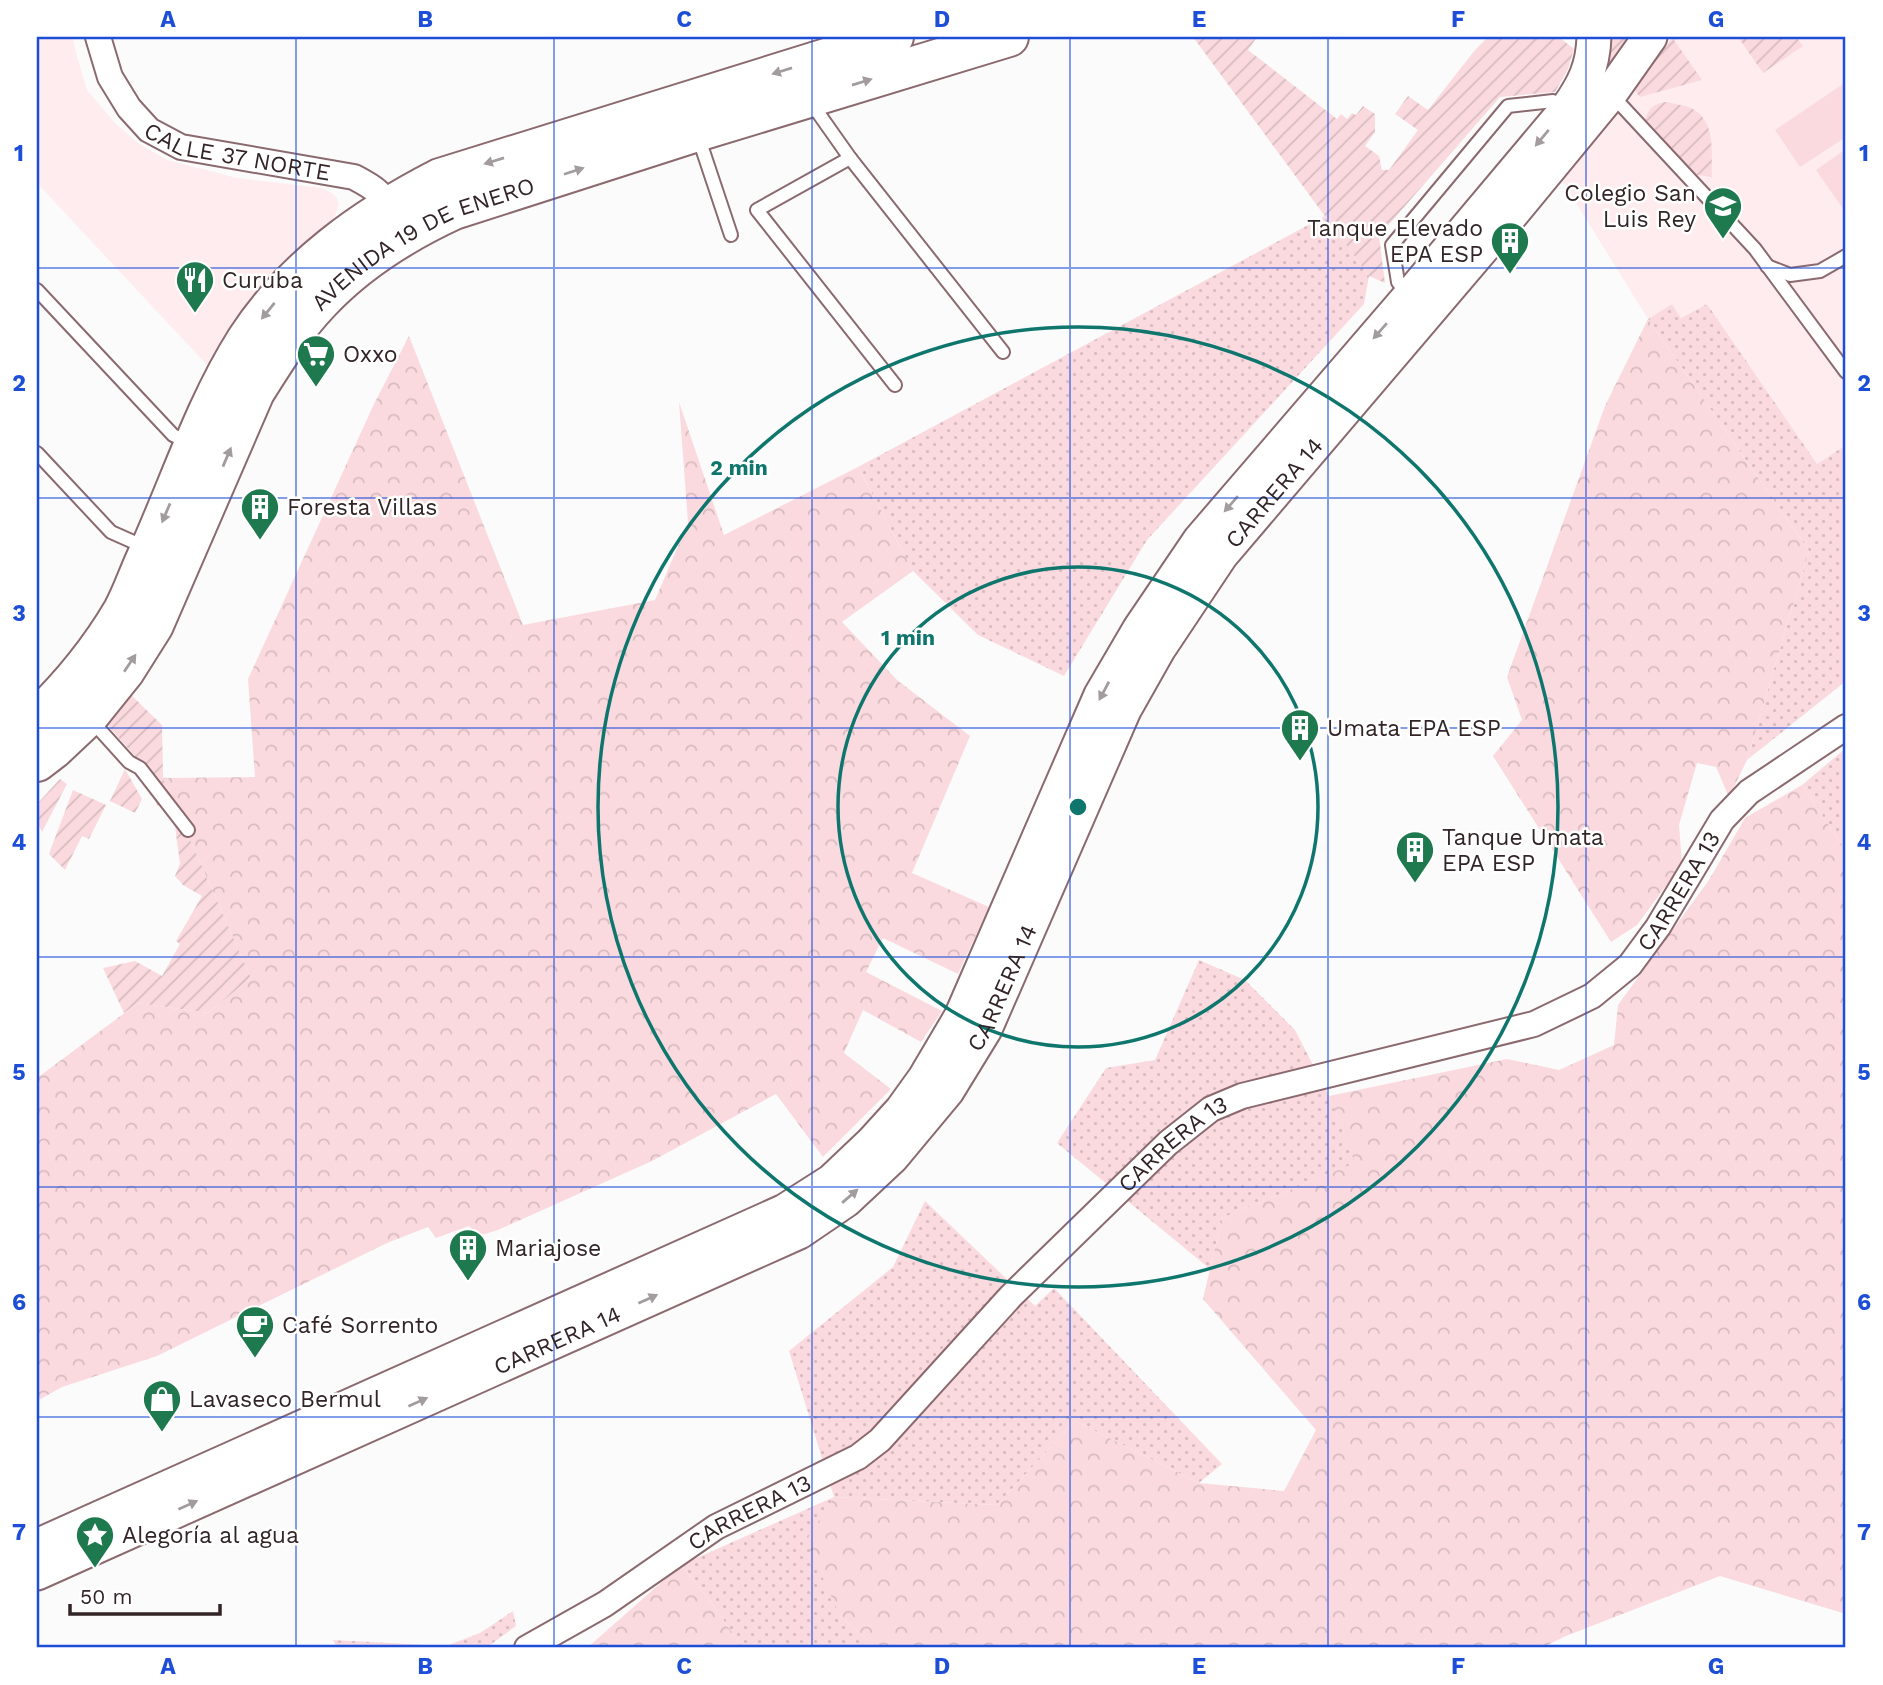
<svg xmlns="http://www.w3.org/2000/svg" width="1883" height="1685" viewBox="0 0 1883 1685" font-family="'Work Sans',sans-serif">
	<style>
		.built { fill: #ffecee }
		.grass { fill: url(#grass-dots) }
		.forest { fill: url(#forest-crowns) }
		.garden { fill: url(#garden-furrows) }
		.pitch { fill: #fadadf }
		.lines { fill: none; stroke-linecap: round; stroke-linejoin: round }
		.lane-casing { stroke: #8b6a6f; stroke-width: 16 }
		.street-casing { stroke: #8b6a6f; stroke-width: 28 }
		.secondary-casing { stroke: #8b6a6f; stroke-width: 37 }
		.primary-casing { stroke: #8b6a6f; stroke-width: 42 }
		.lane { stroke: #fff; stroke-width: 12 }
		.street { stroke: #fff; stroke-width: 24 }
		.secondary { stroke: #fff; stroke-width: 33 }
		.primary { stroke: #fff; stroke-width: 38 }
		.oneway { fill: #a39c9e }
		.grid { fill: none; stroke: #1d4ed8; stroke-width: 2; stroke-opacity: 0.55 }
		.ring { fill: none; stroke: #0f766e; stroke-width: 3.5 }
		.labels { text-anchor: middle; stroke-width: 5; stroke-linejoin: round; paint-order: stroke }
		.street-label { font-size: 23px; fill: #322427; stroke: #fff }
		.poi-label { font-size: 23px; fill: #322427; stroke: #fff; text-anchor: start }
		.centre { fill: #0f766e; stroke: #fff; stroke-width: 3.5 }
		.ring-label { font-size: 21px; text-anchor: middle; font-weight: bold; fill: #0f766e; stroke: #fff; stroke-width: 5; stroke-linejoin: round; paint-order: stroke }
		.neatline { fill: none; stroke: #1d4ed8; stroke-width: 2.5 }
		.grid-label { font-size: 23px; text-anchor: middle; font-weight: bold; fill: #1d4ed8 }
	</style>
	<defs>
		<pattern id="grass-dots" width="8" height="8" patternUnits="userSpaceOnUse" patternTransform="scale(1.75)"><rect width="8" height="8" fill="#fadadf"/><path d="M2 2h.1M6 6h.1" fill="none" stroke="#d7bbbf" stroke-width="1.8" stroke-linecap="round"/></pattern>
		<pattern id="forest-crowns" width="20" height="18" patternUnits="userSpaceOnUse" patternTransform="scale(1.75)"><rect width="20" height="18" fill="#fadadf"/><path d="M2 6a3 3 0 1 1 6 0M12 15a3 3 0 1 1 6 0" fill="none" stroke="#d7bbbf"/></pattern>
		<pattern id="garden-furrows" width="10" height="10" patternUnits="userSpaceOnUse" patternTransform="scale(1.75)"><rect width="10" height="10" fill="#fadadf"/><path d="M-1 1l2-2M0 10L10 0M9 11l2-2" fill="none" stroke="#d7bbbf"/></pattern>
	</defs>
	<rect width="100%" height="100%" fill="#fbfbfb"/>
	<!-- built -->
	<g class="built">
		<polygon points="37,37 73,37 76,53 87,90 115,123 138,143 167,160 237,178 322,188 332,193 337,198 339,204 334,219 283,264 266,281 227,331 207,365 37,183"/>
		<polygon points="1677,37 1846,37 1846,445 1817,464 1707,304 1681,318 1672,304 1648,319 1560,177 1622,106"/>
	</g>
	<!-- grass -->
	<g class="grass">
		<polygon points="1325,216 1369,276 1364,304 1147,540 1064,676 978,635 913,571 858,467"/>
		<polygon points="1672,304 1681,318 1707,304 1817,464 1846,445 1846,681 1747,760 1809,551 1648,319"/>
		<polygon points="1846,748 1846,851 1802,785"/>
		<polygon points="1199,960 1245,980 1295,1030 1329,1096 1356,1163 1222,1218 1210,1269 1057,1143 1106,1068 1155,1060"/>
		<polygon points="925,1201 1035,1306 1054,1288 1222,1464 1199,1483 1075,1421 997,1505 834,1497 840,1616 877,1648 743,1648 708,1598 681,1565 834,1497 789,1351 893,1267"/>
		<polygon points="513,1611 516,1626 486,1648 337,1648 333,1640 446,1646 480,1633"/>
	</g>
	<!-- forest -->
	<g class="forest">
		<polygon points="1648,319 1809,551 1747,760 1729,797 1716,767 1697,763 1679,825 1682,864 1637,925 1611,942 1493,756 1522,720 1507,677 1605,406"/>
		<polygon points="409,336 523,625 655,600 688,523 679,402 724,535 858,467 913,571 842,622 897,680 970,736 912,873 989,907 958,974 883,938 866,972 942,1011 921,1042 863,1010 844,1053 891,1089 823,1157 776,1094 652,1161 498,1230 478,1236 469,1226 436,1238 428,1227 387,1243 157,1356 62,1387 37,1401 37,1078 138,1003 208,1013 251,978 163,778 255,777 248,679 374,404"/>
		<polygon points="1802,785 1846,851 1846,1614 1720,1576 1566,1636 1541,1648 877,1648 840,1616 806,1541 834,1497 997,1505 1075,1421 1199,1483 1284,1491 1316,1430 1203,1299 1222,1218 1355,1163 1329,1096 1507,1059 1559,1070 1614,1045 1618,1005 1709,880 1745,818"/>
		<polygon points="681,1565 708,1598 743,1648 587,1648"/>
	</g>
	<!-- garden -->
	<g class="garden">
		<polygon points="1193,37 1257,37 1248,50 1337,119 1341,114 1347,119 1352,113 1356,115 1363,106 1375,114 1375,132 1365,146 1379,156 1382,170 1389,170 1418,130 1395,114 1408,96 1428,110 1475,50 1488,37 1559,37 1574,49 1568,69 1555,92 1500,97 1379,236 1385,283 1369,276"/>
		<polygon points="1605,37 1634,37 1597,84"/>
		<polygon points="1673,37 1678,37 1674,40 1702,80 1640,97 1632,87"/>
		<polygon points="1738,37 1796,37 1803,46 1763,73"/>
		<path d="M1667,102C1674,104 1682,105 1689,107C1717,119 1711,152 1712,177L1697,175L1645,119C1649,107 1655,103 1667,102Z"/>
		<polygon points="127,691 162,725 163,778 251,978 208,1013 138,1003 124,1013 103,968 135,961 162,976 180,944 176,941 202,896 183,885 175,876 180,864 173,811 157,805 133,754 104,721"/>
		<polygon points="125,769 142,799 135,813 110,801"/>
		<polygon points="60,779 67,784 42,832 37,822 37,804"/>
		<polygon points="73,790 106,805 89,839 82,836 65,870 49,854"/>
	</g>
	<!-- pitch -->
	<g class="pitch">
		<polygon points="1846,82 1846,137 1800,167 1775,130"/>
		<polygon points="1846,149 1846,213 1816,170"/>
	</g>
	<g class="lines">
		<!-- lane casing -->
		<g class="lane-casing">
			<g id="lane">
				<polyline points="1607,98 1622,106 1755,249 1846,372"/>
				<polyline points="814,101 819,114 850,158 1003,352"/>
				<polyline points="698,136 731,235"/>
				<polyline points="850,158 757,210 895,385"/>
				<polyline points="1767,266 1790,275 1820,271 1846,256"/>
				<polyline points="37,290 173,435 189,443"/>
				<polyline points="1408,295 1398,282 1392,245 1508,106 1553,101 1567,108"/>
				<polyline points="37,453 111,532 147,548"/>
				<polyline points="91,720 129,762 140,768 188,830"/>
			</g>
		</g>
		<!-- street casing -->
		<g class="street-casing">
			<g id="street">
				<path id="s1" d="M98,37L110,77L129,108L149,130L181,147L354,177C375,188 385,194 394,217"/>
				<path id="s2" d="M527,1648L605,1604L716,1527L858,1457L880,1440L1011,1296L1168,1143L1211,1109L1242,1096L1534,1024L1592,996L1630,965L1658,927L1722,820L1749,792L1846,727"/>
			</g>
		</g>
		<!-- secondary casing -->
		<g class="secondary-casing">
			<g id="secondary">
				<path d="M37,1546L785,1211L832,1181L872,1143L902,1110L925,1078L961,1017L1101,695L1139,630L1200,540L1409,297L1567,109C1584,85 1593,67 1594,37"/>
				<path id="s3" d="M37,1573L799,1232L846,1200L892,1157L947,1091L985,1029L1124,710L1159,648L1221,555L1513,212L1607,98L1650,37"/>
			</g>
		</g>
		<!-- primary casing -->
		<g class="primary-casing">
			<g id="primary">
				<path d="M37,718C70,686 99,651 123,610C131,595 137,578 144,562C178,488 203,408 246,340C293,267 364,217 440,178L894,37"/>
				<path id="s4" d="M37,762L54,749L88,717L125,671L154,625L255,392C275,360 295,328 321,301C358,262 406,232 454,210L697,132L1009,37"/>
			</g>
		</g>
		<!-- lane -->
		<use href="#lane" class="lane"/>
		<!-- street -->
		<use href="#street" class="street"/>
		<!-- secondary -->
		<use href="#secondary" class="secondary"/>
		<!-- primary -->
		<use href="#primary" class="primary"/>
	</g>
	<!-- one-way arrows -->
	<defs><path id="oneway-solid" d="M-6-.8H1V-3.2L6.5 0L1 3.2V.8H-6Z" transform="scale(1.75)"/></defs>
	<g class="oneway">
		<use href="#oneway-solid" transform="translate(782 71) rotate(163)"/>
		<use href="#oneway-solid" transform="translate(862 82) rotate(-17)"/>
		<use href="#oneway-solid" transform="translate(1542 138) rotate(130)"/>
		<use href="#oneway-solid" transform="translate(494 161) rotate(163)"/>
		<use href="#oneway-solid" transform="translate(574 171) rotate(-18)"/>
		<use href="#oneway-solid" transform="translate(268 311) rotate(129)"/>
		<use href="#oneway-solid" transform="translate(1380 331) rotate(131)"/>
		<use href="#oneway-solid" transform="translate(227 457) rotate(-67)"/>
		<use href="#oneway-solid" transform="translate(1231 504) rotate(131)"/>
		<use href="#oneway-solid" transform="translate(166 513) rotate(113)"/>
		<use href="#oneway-solid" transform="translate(130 663) rotate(-56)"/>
		<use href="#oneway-solid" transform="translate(1104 691) rotate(118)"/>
		<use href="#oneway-solid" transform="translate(850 1196) rotate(-41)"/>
		<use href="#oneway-solid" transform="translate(648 1299) rotate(-24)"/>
		<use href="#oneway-solid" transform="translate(418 1402) rotate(-24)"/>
		<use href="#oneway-solid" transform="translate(188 1505) rotate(-24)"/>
	</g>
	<!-- grid -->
	<path class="grid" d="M296,37V1648M554,37V1648M812,37V1648M1070,37V1648M1328,37V1648M1586,37V1648M37,268H1846M37,498H1846M37,728H1846M37,957H1846M37,1187H1846M37,1417H1846"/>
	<!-- distance rings -->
	<g class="ring">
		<circle cx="1078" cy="807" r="240"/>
		<circle cx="1078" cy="807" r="480"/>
	</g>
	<!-- icons -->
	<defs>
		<g id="university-pin" transform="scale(2.0125)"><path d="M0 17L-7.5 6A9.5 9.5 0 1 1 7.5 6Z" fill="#1f794e" stroke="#fff"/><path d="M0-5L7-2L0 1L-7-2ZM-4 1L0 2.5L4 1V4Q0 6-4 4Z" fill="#fff"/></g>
		<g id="building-pin" transform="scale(2.0125)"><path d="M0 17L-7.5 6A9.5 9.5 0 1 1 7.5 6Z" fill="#1f794e" stroke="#fff"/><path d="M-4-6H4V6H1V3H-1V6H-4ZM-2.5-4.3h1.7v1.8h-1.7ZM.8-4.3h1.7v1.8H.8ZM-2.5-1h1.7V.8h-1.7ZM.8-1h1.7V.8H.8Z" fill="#fff"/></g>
		<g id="restaurant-pin" transform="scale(2.0125)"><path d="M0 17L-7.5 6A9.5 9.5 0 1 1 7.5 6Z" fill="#1f794e" stroke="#fff"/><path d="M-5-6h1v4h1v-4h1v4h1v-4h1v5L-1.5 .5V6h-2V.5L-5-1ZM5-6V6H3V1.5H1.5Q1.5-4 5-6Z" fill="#fff"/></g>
		<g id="supermarket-pin" transform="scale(2.0125)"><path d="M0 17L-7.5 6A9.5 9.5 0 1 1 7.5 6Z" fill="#1f794e" stroke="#fff"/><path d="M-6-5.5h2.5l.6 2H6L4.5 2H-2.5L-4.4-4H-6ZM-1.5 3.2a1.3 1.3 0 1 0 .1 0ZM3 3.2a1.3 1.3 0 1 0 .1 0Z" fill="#fff"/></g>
		<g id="cafe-pin" transform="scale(2.0125)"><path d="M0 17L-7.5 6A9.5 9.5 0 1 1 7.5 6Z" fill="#1f794e" stroke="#fff"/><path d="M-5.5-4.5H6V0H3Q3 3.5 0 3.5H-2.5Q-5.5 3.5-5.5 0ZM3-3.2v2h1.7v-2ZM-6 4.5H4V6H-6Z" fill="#fff"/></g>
		<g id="shop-pin" transform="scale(2.0125)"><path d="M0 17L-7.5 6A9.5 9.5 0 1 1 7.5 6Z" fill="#1f794e" stroke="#fff"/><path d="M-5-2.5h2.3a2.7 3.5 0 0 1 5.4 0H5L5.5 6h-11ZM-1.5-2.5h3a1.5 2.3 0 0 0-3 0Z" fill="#fff"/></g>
		<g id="sight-pin" transform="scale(2.0125)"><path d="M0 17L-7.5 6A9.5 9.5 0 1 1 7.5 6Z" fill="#1f794e" stroke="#fff"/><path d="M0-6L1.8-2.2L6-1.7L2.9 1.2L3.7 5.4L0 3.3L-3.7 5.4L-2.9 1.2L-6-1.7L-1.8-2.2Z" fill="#fff"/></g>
	</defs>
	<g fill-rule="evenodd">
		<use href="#university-pin" x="1723" y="206"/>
		<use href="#building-pin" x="1510" y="241"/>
		<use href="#restaurant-pin" x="195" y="280"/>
		<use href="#supermarket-pin" x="316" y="354"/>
		<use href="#building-pin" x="260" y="507"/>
		<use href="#building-pin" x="1300" y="728"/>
		<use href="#building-pin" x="1415" y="850"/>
		<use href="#building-pin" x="468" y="1248"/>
		<use href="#cafe-pin" x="255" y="1325"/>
		<use href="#shop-pin" x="162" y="1399"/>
		<use href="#sight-pin" x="95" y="1535"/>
	</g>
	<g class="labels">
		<!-- street labels -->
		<g class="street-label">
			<text dy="8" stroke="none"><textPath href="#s1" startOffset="200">CALLE 37 NORTE</textPath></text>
			<text dy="8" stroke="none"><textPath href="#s4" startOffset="667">AVENIDA 19 DE ENERO</textPath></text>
			<text dy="8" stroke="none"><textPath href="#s3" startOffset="1726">CARRERA 14</textPath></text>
			<text dy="8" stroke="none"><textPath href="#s2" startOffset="1416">CARRERA 13</textPath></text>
			<text dy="8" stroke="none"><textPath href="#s3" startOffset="1158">CARRERA 14</textPath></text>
			<text dy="8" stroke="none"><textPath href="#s2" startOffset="828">CARRERA 13</textPath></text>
			<text dy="8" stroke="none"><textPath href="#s3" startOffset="570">CARRERA 14</textPath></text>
			<text dy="8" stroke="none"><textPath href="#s2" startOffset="261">CARRERA 13</textPath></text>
		</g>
		<!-- poi labels -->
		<g class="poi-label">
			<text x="1696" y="201" text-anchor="end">Colegio San<tspan x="1696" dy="26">Luis Rey</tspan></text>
			<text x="1483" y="236" text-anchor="end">Tanque Elevado<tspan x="1483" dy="26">EPA ESP</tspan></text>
			<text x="222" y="288">Curuba</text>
			<text x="343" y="362">Oxxo</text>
			<text x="287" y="515">Foresta Villas</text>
			<text x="1327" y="736">Umata EPA ESP</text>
			<text x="1442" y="845">Tanque Umata<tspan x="1442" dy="26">EPA ESP</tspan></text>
			<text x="495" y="1256">Mariajose</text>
			<text x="282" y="1333">Café Sorrento</text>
			<text x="189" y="1407">Lavaseco Bermul</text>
			<text x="122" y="1543">Alegoría al agua</text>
		</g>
	</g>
	<circle cx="1078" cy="807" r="10" class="centre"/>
	<g class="ring-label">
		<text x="739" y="475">2 min</text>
		<text x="908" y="645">1 min</text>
	</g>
	<!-- border -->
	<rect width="1883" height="1685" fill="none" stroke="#ffffff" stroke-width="77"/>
	<!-- scale -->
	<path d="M70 1604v10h150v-10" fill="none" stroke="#322427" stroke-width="3.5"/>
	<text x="80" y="1604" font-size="21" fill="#322427" stroke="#ffffff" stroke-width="5" paint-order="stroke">50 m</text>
	<rect x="38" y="38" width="1806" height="1608" class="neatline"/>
	<g class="grid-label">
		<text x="168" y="27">A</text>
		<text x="425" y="27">B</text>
		<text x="684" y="27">C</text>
		<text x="942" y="27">D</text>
		<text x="1199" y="27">E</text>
		<text x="1458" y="27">F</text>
		<text x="1716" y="27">G</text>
		<text x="19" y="161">1</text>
		<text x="1864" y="161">1</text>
		<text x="19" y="391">2</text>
		<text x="1864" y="391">2</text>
		<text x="19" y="621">3</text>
		<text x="1864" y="621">3</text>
		<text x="19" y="850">4</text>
		<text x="1864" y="850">4</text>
		<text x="19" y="1080">5</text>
		<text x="1864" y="1080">5</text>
		<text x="19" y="1310">6</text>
		<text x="1864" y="1310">6</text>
		<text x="19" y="1540">7</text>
		<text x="1864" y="1540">7</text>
		<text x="168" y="1674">A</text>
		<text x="425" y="1674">B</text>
		<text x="684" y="1674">C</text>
		<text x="942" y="1674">D</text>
		<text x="1199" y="1674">E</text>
		<text x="1458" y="1674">F</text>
		<text x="1716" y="1674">G</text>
	</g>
</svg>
